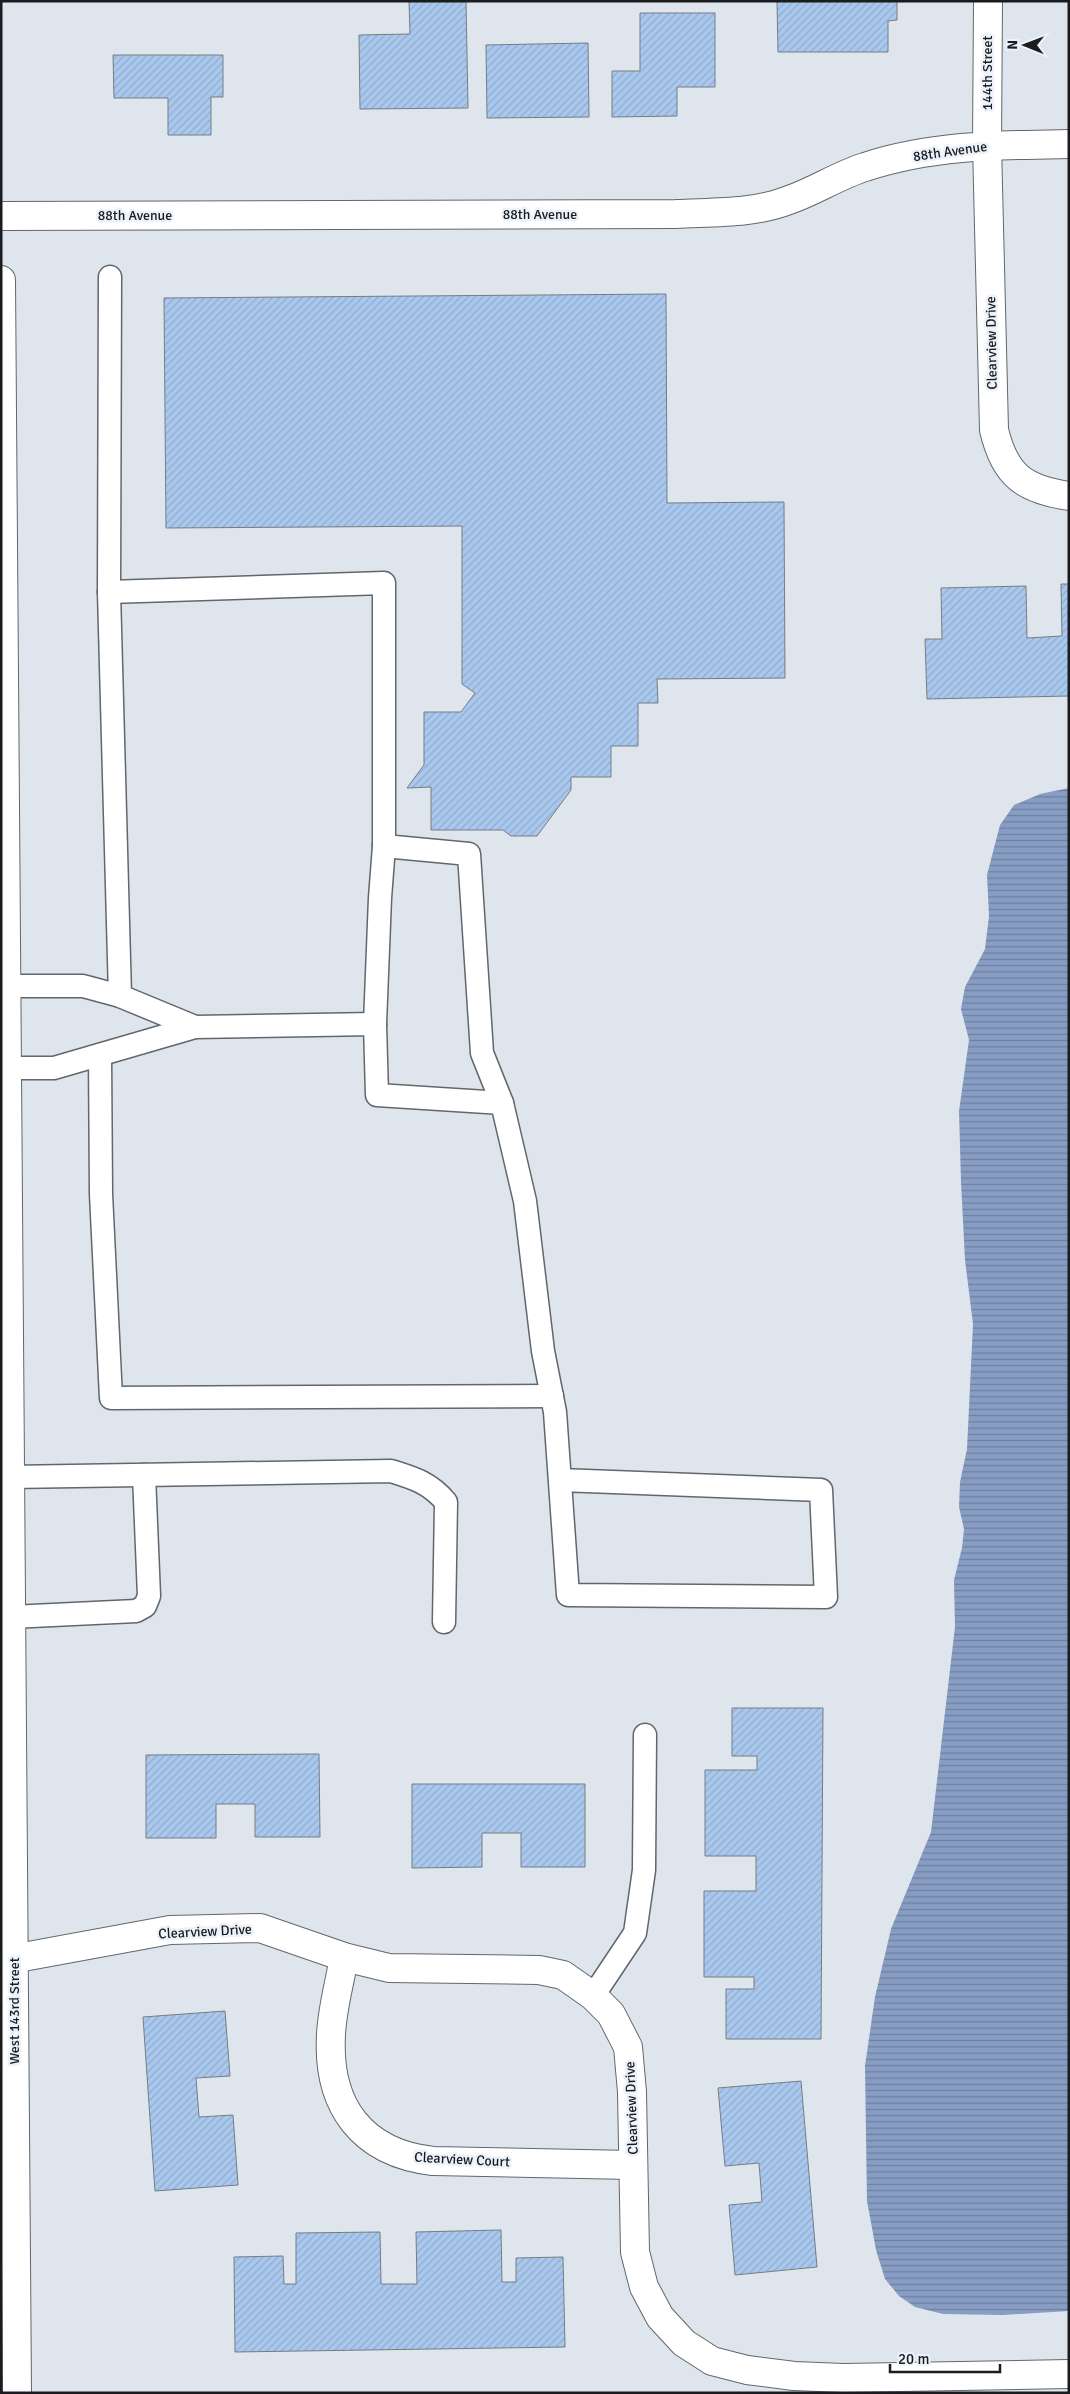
<svg xmlns="http://www.w3.org/2000/svg" width="1070" height="2394" viewBox="0 0 1070 2394" font-family="Signika,sans-serif">
	<style>
		.water { fill: url(#water-rules) }
		.building { fill: url(#building-hatch); stroke: #767c84 }
		.lines { fill: none; stroke-linecap: round; stroke-linejoin: round }
		.lane-casing { stroke: #61676e; stroke-width: 25 }
		.street-casing { stroke: #61676e; stroke-width: 30 }
		.secondary-casing { stroke: #61676e; stroke-width: 30 }
		.lane { stroke: #fff; stroke-width: 22 }
		.street { stroke: #fff; stroke-width: 28 }
		.secondary { stroke: #fff; stroke-width: 28 }
		.labels { text-anchor: middle; stroke-width: 5; stroke-linejoin: round; paint-order: stroke }
		.street-label { font-size: 14px; fill: #1a1c1f; stroke: #ebf2fa }
	</style>
	<defs>
		<pattern id="water-rules" width="6" height="5" patternUnits="userSpaceOnUse" patternTransform="scale(1.25)"><rect width="6" height="5" fill="#889dc4"/><path d="M0 2.5h6" fill="none" stroke="#6e7f9f"/></pattern>
		<pattern id="building-hatch" width="6" height="6" patternUnits="userSpaceOnUse" patternTransform="scale(1.25)"><rect width="6" height="6" fill="#a9c8ee"/><path d="M-1 1l2-2M0 6l6-6M5 7l2-2" fill="none" stroke="#91abcc"/></pattern>
	</defs>
	<rect width="100%" height="100%" fill="#dee5ed"/>
	<!-- water -->
	<polygon class="water" points="1069,788 1069,2311 1003,2315 943,2314 915,2307 899,2296 885,2279 876,2250 867,2201 865,2066 875,1997 891,1929 931,1832 955,1627 954,1580 962,1548 964,1529 959,1507 960,1482 967,1449 973,1324 965,1260 961,1182 959,1111 969,1040 961,1009 965,987 985,949 989,916 987,875 1000,825 1014,805 1040,794"/>
	<!-- building -->
	<g class="building">
		<polygon points="409,1 466,1 468,108 360,109 359,35 410,34"/>
		<polygon points="777,1 897,1 897,20 888,21 888,52 778,52"/>
		<polygon points="640,13 715,13 715,87 677,87 677,116 612,117 612,71 640,71"/>
		<polygon points="588,43 589,117 487,118 486,45"/>
		<polygon points="113,55 223,55 223,97 211,97 211,135 168,135 168,98 114,98"/>
		<polygon points="666,294 667,503 784,502 785,678 657,679 658,703 638,703 638,746 611,746 611,777 571,777 571,790 537,836 511,836 503,830 431,830 431,787 407,788 424,765 424,712 461,712 475,693 462,684 462,526 166,528 164,298"/>
		<polygon points="1061,584 1069,584 1069,696 927,699 925,639 942,639 941,588 1026,586 1027,638 1062,636"/>
		<polygon points="732,1708 823,1708 821,2039 726,2039 726,1989 754,1989 754,1977 704,1977 704,1891 756,1891 756,1856 705,1856 705,1770 757,1770 757,1756 732,1756"/>
		<polygon points="319,1754 320,1837 255,1837 255,1804 216,1804 216,1838 146,1838 146,1755"/>
		<polygon points="412,1784 585,1784 585,1867 521,1867 521,1833 482,1833 482,1867 412,1868"/>
		<polygon points="225,2011 230,2076 196,2078 199,2117 233,2115 238,2185 155,2191 143,2017"/>
		<polygon points="801,2081 817,2267 735,2275 729,2205 762,2202 759,2163 725,2166 718,2088"/>
		<polygon points="501,2230 502,2282 516,2282 516,2258 563,2257 565,2347 235,2352 234,2257 283,2256 284,2284 296,2284 296,2233 380,2232 381,2284 417,2284 416,2232"/>
	</g>
	<g class="lines">
		<!-- lane casing -->
		<g class="lane-casing">
			<g id="lane">
				<polyline points="110,277 109,592 384,583 384,846 469,854 482,1053 502,1103"/>
				<polyline points="109,592 120,996"/>
				<polyline points="6,986 83,986 120,996 195,1027"/>
				<polyline points="375,1024 380,898 384,846"/>
				<polyline points="100,1055 101,1194 111,1398 552,1396"/>
				<polyline points="7,1068 54,1068 195,1027 375,1024 377,1095 502,1103 525,1201 543,1351 555,1412 568,1595 826,1597 821,1490 560,1480"/>
				<path d="M10,1477L391,1471C414,1478 430,1483 446,1502L444,1622"/>
				<polyline points="11,1617 136,1611 145,1606 149,1596 144,1475"/>
				<polyline points="593,1996 635,1933 644,1870 645,1735"/>
			</g>
		</g>
		<!-- street casing -->
		<g class="street-casing">
			<g id="street">
				<path d="M988,1L987,145L994,430C1005,476 1024,489 1069,496"/>
				<path d="M1,216L676,214C714,212 753,214 789,200C815,191 839,175 865,167C931,145 1001,145 1069,144"/>
				<path d="M344,1957C340,1982 332,2009 331,2035C327,2106 362,2153 433,2161L632,2165"/>
				<polyline points="1,1961 170,1930 260,1928 344,1957 389,1968 539,1970 563,1975 593,1996 611,2014 628,2047 632,2092 635,2252 644,2287 660,2317 684,2343 712,2361 747,2370 794,2376 843,2378 1069,2374"/>
			</g>
		</g>
		<!-- secondary casing -->
		<g class="secondary-casing">
			<polyline id="secondary" points="1,280 17,2393"/>
		</g>
		<!-- lane -->
		<use href="#lane" class="lane"/>
		<!-- street -->
		<use href="#street" class="street"/>
		<!-- secondary -->
		<use href="#secondary" class="secondary"/>
	</g>
	<g class="labels">
		<!-- street labels -->
		<g class="street-label">
			<text transform="translate(987 73) rotate(-90)" y="5">144th Street</text>
			<text transform="translate(950 151) rotate(-8)" y="5">88th Avenue</text>
			<text x="540" y="219">88th Avenue</text>
			<text x="135" y="220">88th Avenue</text>
			<text transform="translate(991 343) rotate(-91)" y="5">Clearview Drive</text>
			<text transform="translate(205 1931) rotate(-3)" y="5">Clearview Drive</text>
			<text transform="translate(14 2011) rotate(-90)" y="5">West 143rd Street</text>
			<text transform="translate(631 2108) rotate(-92)" y="5">Clearview Drive</text>
			<text transform="translate(462 2159) rotate(3)" y="5">Clearview Court</text>
		</g>
	</g>
	<!-- border -->
	<rect width="1070" height="2394" fill="none" stroke="#1a1c1f" stroke-width="5"/>
	<!-- north arrow -->
	<g transform="translate(1025 45) rotate(271)" stroke="#ebf2fa" stroke-width="4" paint-order="stroke">
	<path d="M0-4L9 19L0 12L-9 19Z" fill="#1a1c1f"/>
	<text y="-8" font-size="14" font-weight="bold" text-anchor="middle" fill="#1a1c1f">N</text>
	</g>
	<!-- scale -->
	<path d="M890 2364v8h110v-8" fill="none" stroke="#1a1c1f" stroke-width="2.5"/>
	<text x="898" y="2364" font-size="15" fill="#1a1c1f" stroke="#ebf2fa" stroke-width="4" paint-order="stroke">20 m</text>
</svg>
